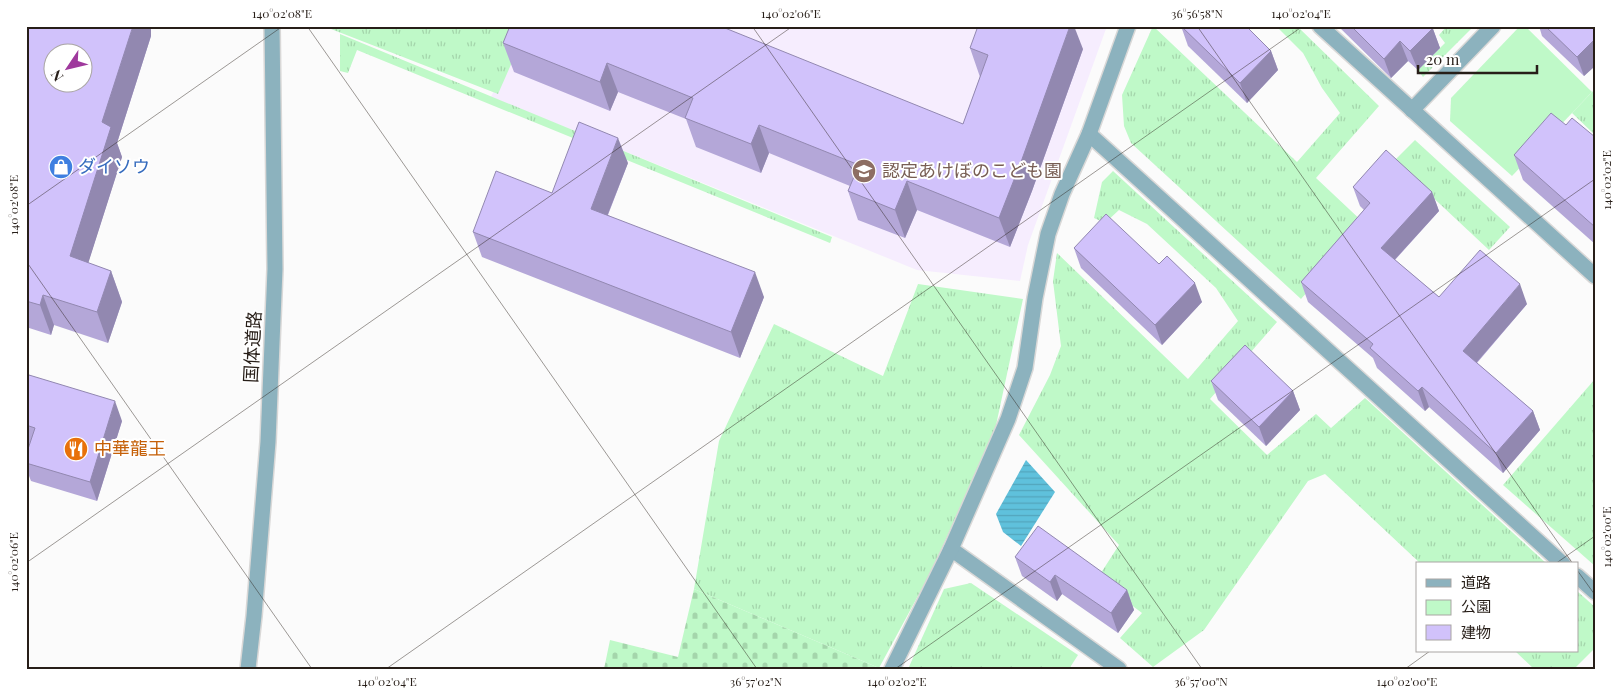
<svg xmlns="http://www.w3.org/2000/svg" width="1621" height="695" viewBox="0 0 1621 695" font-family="'Playfair Display','Noto Sans JP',serif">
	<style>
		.education { fill: #f6edfe }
		.grass { fill: url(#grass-tufts) }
		.cemetery { fill: url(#cemetery-stones) }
		.park { fill: #bff9c8 }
		.water { fill: url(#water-rules) }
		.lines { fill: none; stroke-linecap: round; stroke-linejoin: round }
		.minor-casing { stroke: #d9d8d7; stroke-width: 18 }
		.minor { stroke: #8cb2be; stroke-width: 15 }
		.wall { fill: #b4a7d8 }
		.shaded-wall { fill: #9288b0 }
		.building { fill: #d1c2fb; stroke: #9288b0; fill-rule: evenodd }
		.ticks { fill: none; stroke: #271e18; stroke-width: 1; stroke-opacity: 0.45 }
		.labels { text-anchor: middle; stroke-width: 4; stroke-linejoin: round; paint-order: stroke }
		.shop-label { font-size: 18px; fill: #366cbe; stroke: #fff; text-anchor: start }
		.education-label { font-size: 18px; fill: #785e54; stroke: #fff; text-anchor: start }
		.street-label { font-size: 18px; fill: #271e18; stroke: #fff }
		.food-label { font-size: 18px; fill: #c56008; stroke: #fff; text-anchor: start }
		.neatline { fill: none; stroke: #271e18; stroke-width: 2 }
		.ticks-label { font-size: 12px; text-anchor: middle; fill: #271e18 }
	</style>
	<defs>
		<pattern id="grass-tufts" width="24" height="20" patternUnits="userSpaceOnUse" patternTransform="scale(1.25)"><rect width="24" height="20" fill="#bff9c8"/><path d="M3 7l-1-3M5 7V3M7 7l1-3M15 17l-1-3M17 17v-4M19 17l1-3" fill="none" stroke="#a4d5ab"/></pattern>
		<pattern id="cemetery-stones" width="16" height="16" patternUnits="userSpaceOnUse" patternTransform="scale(1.25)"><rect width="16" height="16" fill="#bff9c8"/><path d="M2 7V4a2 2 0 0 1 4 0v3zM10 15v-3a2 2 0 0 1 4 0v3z" fill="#a4d5ab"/></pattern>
		<pattern id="water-rules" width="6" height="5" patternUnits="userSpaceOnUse" patternTransform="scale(1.25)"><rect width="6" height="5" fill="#5fc1dc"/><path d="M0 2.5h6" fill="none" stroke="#53a5bc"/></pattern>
	</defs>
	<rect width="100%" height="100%" fill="#fbfbfb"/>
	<!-- education -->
	<polygon class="education" points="522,26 1107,26 1028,245 1020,281 917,270 491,97"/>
	<!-- grass -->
	<g class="grass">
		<polygon points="329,26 528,26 498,94 331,29"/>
		<polygon points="1153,26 1297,162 1340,113 1322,88 1303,53 1276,26 1297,26 1379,106 1316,178 1366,225 1301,299 1131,143 1124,126 1122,95"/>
		<polygon points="1447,26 1474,26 1423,77 1418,70 1445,43 1439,35"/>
		<polygon points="340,34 832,237 830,243 357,50 348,73 340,71"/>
		<polygon points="1595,89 1595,135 1572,113"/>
		<polygon points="1415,140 1510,227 1489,250 1394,161"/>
		<polygon points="1113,171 1277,322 1210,399 1267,455 1316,414 1331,428 1365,398 1547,564 1421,564 1325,474 1308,481 1204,630 1153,667 1120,638 1142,613 1097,579 1119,545 1019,435 1050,375 1061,346 1053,281 1057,253 1188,379 1238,321 1216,288 1147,224 1119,210 1105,223 1094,218 1102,182"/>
		<polygon points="918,284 1023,299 995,430 932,570 879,668 694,589 719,441 774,324 883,376"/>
		<polygon points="1595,379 1595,566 1503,485"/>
		<polygon points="971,583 1078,655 1069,669 908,669 944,589"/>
		<polygon points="1577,591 1595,607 1595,648 1574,669 1534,669 1515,651 1577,651"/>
	</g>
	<!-- cemetery -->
	<polygon class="cemetery" points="694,589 879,668 604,669 610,640 678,657"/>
	<!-- park -->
	<polygon class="park" points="1520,26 1525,26 1592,92 1512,176 1450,121 1451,98"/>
	<!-- water -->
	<polygon class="water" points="1026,460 1055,492 1021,546 1003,532 996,514"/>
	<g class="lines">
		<!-- minor casing -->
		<g class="minor-casing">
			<g id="minor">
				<polyline points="1320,26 1595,276"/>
				<polyline points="1412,110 1493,26"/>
				<polyline points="1089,134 1563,564"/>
				<polyline points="951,549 1119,669"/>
				<polyline points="1577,576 1595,592"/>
				<polyline points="248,669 254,616 268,442 275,269 272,26"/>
				<polyline points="892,669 951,549 1008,419 1025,368 1035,298 1048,234 1062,194 1089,134 1128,26"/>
			</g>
		</g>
		<!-- minor -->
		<use href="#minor" class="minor"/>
	</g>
	<!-- wall -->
	<g class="wall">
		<polygon points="26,26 151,36 117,143 122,157 88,263 111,271 122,302 108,343 54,325 51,335 26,327"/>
		<polygon points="1181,26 1271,51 1278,70 1247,103 1188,46"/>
		<polygon points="1338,26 1436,26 1433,29 1440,48 1418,70 1408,61 1391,78"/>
		<polygon points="1539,26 1595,26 1595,66 1584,76 1542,36"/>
		<polygon points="503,43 963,124 980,77 970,48 1083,49 1032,191 1010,247 917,210 905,238 858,220 848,191 850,186 769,153 761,173 696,147 686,119 618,92 610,111 514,72"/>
		<polygon points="1566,125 1595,137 1595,244 1523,180 1514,155"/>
		<polygon points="628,163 608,215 764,297 740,358 482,257 473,232 552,193"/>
		<polygon points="1353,187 1432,192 1439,211 1395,260 1439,297 1527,304 1477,363 1533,411 1540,430 1503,473 1429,407 1425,411 1377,368 1373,358 1308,302 1301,282 1364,210 1360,206"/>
		<polygon points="1074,248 1159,264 1202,302 1162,345 1081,268"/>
		<polygon points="1211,381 1293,391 1300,410 1266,446 1218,400"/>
		<polygon points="26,384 122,421 97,501 31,481 26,468 26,455 30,444 26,443"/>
		<polygon points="1015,557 1127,590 1134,610 1118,633 1062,594 1057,601 1022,576"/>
	</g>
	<!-- shaded-wall -->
	<g class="shaded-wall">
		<polygon points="133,26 151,26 151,36 117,143 122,157 81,286 70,256 102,122"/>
		<polygon points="1070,26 1074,26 1083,49 1032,191 1010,247 999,218"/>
		<polygon points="1424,26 1436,26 1433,29 1440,48 1418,70 1410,51"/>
		<polygon points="1595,39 1595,66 1584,76 1577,57"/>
		<polygon points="1400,41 1408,61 1391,78 1384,59"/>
		<polygon points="1271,51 1278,70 1247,103 1240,83"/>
		<polygon points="607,63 618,92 610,111 600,82"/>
		<polygon points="759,125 769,153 761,173 751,144"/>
		<polygon points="618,138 628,163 600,234 591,209"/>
		<polygon points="907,181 917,210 905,238 895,210"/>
		<polygon points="1432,192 1439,211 1388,267 1381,248"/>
		<polygon points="111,271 122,302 108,343 97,312"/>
		<polygon points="755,272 764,297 740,358 731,332"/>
		<polygon points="1195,283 1202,302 1162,345 1155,325"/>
		<polygon points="1520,284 1527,304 1470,370 1463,351"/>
		<polygon points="43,295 54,325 51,335 40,305"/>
		<polygon points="1422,387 1429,407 1425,411 1418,391"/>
		<polygon points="1293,391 1300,410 1266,446 1259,427"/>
		<polygon points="115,401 122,421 97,501 90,482"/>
		<polygon points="1533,411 1540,430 1503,473 1496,453"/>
		<polygon points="1055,575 1062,594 1057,601 1050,582"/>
		<polygon points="1127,590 1134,610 1118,633 1111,613"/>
	</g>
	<!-- building -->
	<g class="building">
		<path d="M26,26H133L102,122L111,127L70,256L111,271L97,312L43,295L40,305L26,301ZM52,52H82V82H52Z"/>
		<polygon points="510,26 720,26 963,124 988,55 970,48 978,26 1070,26 1021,162 999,218 907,181 895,210 848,191 859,165 759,125 751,144 685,118 693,98 607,63 600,82 503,43"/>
		<polygon points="1181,26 1246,26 1271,51 1240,83"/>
		<polygon points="1351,26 1431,26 1433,28 1410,51 1400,41 1384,59"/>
		<polygon points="1545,26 1595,26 1595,39 1577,57"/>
		<polygon points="1551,113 1566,125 1572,118 1595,137 1595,227 1514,155"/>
		<polygon points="579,122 618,138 591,209 755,272 731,332 473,232 496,171 552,193"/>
		<polygon points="1386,150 1432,192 1381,248 1439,297 1480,250 1520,284 1463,351 1533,411 1496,453 1422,387 1418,391 1370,348 1373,344 1301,282 1370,203 1353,187"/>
		<polygon points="1106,214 1159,264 1167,256 1195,283 1155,325 1074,248"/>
		<polygon points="1245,345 1293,391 1259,427 1211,381"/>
		<polygon points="29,375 115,401 90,482 26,463 26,455 35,428 26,425 26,384"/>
		<polygon points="1038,526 1127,590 1111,613 1055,575 1050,582 1015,557"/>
	</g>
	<!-- ticks -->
	<path class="ticks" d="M307,26L757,669M752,26L1202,669M1197,26L1573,564M26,206L283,26M26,261L312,669M26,563L793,26M1555,564L1595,536M1577,570L1595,595M386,669L1303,26M895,669L1595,179M1405,669L1430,651"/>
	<!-- icons -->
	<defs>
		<g id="shop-disc" transform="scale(1.25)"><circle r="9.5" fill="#3f7fe0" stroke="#fff"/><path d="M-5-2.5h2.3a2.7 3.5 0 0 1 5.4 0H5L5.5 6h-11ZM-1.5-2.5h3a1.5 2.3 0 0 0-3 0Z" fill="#fff"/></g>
		<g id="school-disc" transform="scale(1.25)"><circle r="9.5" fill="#8d6e63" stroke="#fff"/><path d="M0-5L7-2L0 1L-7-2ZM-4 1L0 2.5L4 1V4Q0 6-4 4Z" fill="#fff"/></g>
		<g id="restaurant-disc" transform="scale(1.25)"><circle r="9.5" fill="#e8710a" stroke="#fff"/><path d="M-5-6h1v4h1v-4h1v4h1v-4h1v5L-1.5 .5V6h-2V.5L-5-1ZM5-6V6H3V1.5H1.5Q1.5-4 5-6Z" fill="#fff"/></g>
	</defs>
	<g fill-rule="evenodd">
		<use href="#shop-disc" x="61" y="167"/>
		<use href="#school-disc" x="864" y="171"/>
		<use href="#restaurant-disc" x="76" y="449"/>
	</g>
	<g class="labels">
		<!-- shop labels -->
		<g class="shop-label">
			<text x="78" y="173">ダイソウ</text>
		</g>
		<!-- education labels -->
		<g class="education-label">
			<text x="882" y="177">認定あけぼのこども園</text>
		</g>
		<!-- street labels -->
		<g class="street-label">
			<text transform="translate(253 347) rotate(-87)" y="6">国体道路</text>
		</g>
		<!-- food labels -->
		<g class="food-label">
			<text x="94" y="455">中華龍王</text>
		</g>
	</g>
	<!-- border -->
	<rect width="1621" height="695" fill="none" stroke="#ffffff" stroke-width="55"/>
	<!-- legend -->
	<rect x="1416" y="562" width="162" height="90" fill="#ffffff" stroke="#a9a5a3"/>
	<rect x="1426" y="579" width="25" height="8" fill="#8cb2be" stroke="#a9a5a3"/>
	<text x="1461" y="588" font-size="15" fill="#271e18">道路</text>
	<rect x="1426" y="600" width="25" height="15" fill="#bff9c8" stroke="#a9a5a3"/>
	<text x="1461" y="612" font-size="15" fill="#271e18">公園</text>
	<rect x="1426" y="625" width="25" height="15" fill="#d1c2fb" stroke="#a9a5a3"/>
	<text x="1461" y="638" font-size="15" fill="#271e18">建物</text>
	<!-- north arrow -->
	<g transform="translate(68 68) rotate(235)"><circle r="24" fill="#ffffff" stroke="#a9a5a3"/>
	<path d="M0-4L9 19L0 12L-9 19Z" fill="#9f399d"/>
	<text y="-8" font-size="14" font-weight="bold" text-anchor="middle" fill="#271e18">N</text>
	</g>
	<!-- scale -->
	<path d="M1418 65v8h119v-8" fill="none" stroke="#271e18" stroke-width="2.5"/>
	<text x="1426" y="65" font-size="15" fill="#271e18" stroke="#ffffff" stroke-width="4" paint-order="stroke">20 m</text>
	<rect x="28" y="28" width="1566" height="640" class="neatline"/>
	<g class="ticks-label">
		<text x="282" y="18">140°02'08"E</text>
		<text x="791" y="18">140°02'06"E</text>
		<text x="1197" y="18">36°56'58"N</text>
		<text x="1301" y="18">140°02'04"E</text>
		<text transform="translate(1607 180) rotate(-90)" y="4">140°02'02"E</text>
		<text transform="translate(14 205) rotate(-90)" y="4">140°02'08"E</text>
		<text transform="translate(1607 537) rotate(-90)" y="4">140°02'00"E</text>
		<text transform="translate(14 562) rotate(-90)" y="4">140°02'06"E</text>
		<text x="387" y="686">140°02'04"E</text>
		<text x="756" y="686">36°57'02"N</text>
		<text x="897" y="686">140°02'02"E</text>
		<text x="1201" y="686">36°57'00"N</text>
		<text x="1407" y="686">140°02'00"E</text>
	</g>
</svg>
